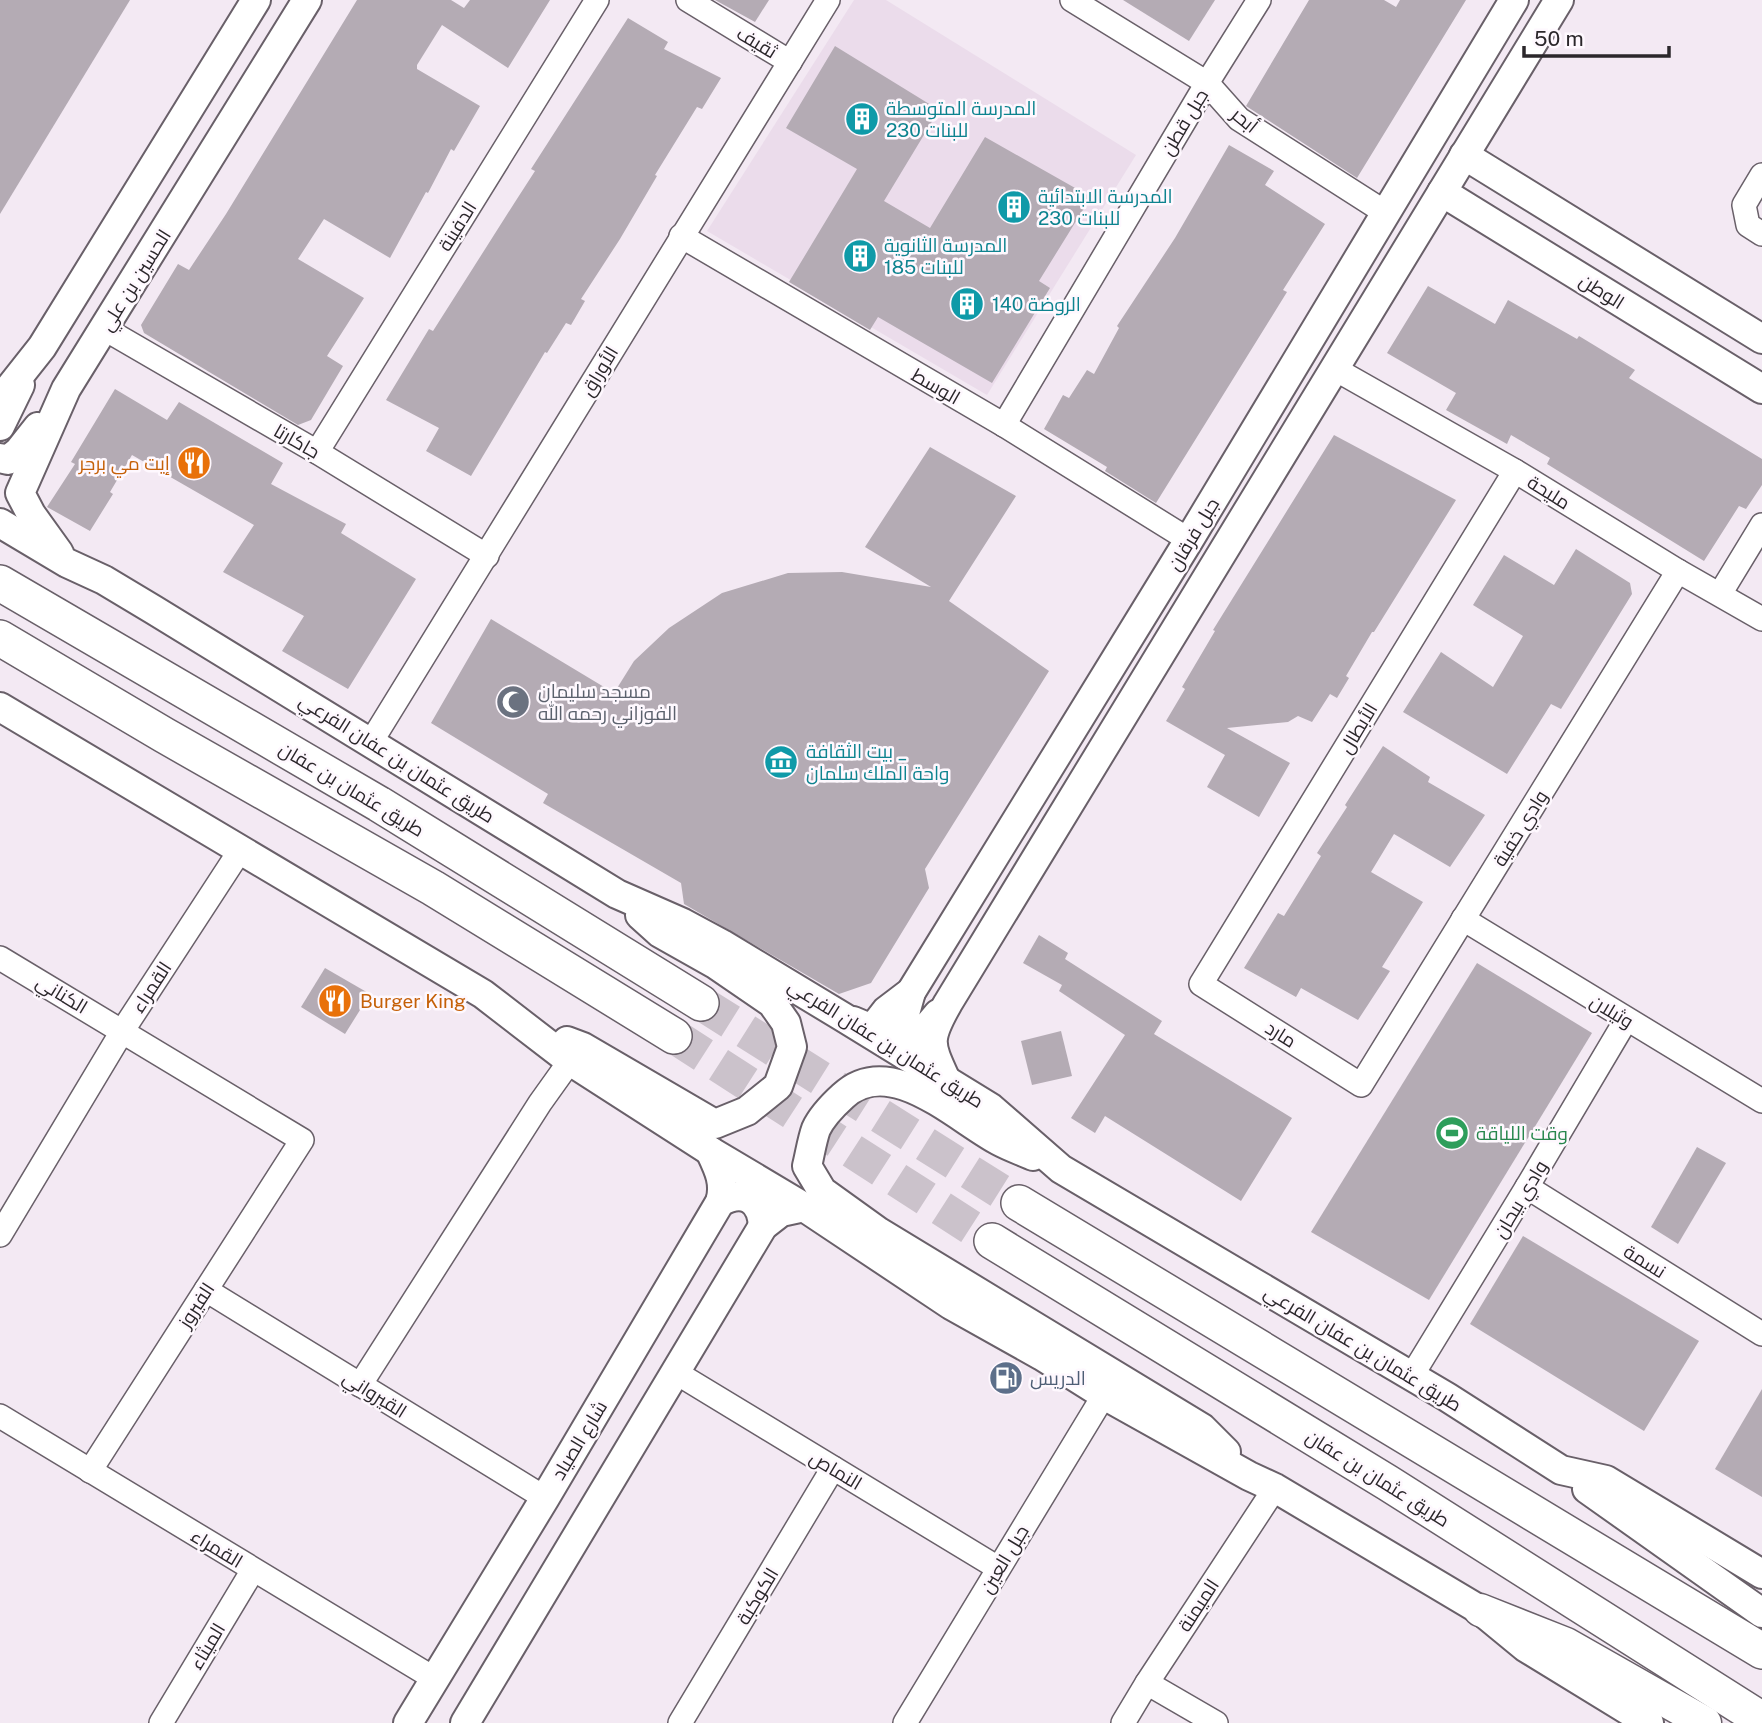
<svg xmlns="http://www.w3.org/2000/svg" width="1762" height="1723" viewBox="0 0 1762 1723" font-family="'Public Sans',Cairo,sans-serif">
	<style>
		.built { fill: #ebdceb }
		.building { fill: #b4abb4 }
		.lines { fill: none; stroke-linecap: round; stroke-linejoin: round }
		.primary-tunnel { stroke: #cbc2cb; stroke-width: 35; stroke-dasharray: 35 18; stroke-linecap: butt }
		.minor-casing { stroke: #696069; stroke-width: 26 }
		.tertiary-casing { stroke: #696069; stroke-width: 32 }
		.secondary-casing { stroke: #696069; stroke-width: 35 }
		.primary-casing { stroke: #696069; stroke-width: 38 }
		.minor { stroke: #fff; stroke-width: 23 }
		.tertiary { stroke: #fff; stroke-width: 28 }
		.secondary { stroke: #fff; stroke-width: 32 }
		.primary { stroke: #fff; stroke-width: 35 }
		.labels { text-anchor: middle; stroke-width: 5; stroke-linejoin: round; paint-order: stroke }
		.street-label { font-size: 19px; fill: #2b272b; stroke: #fef8fe }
		.culture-label { font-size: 19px; fill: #0d838f; stroke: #fef8fe; text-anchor: start }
		.food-label { font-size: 19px; fill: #c56008; stroke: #fef8fe; text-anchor: end }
		.worship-label { font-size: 19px; fill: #5b616d; stroke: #fef8fe; text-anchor: start }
		.leisure-label { font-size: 19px; fill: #27864d; stroke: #fef8fe; text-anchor: start }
		.service-label { font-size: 19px; fill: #4e5e75; stroke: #fef8fe; text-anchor: start }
	</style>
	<rect width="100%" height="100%" fill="#f3e9f3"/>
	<!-- built -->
	<polygon class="built" points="854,0 886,0 1136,155 987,395 707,231"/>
	<!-- building -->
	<g class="building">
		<polygon points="0,0 130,0 0,214"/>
		<polygon points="357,0 451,0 464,8 470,0 550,0 508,68 442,25 417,65 417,69 480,106 454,151 451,149 428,193 426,192 390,258 324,219 298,259 364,298 327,356 343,366 311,420 298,425 144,333 141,325 178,264 189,270 226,214"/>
		<polygon points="715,0 769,0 755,22"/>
		<polygon points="1123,0 1215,0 1189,41"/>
		<polygon points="1309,0 1384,0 1396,7 1400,0 1466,0 1357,178 1246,106"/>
		<polygon points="628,18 668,42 664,49 721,78 702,109 697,107 655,175 657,176 620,239 581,299 585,301 571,325 566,323 547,353 545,352 471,476 426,451 439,428 386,400 429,329 433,331 515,202 535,171 531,169"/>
		<polygon points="835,46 939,110 884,201 930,228 985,137 1091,197 1039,281 1050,288 992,383 878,317 870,330 789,282 857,169 786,128"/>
		<polygon points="1229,145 1274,171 1265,185 1325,224 1283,290 1287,292 1156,503 1105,471 1107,467 1044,429 1063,395 1069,398 1087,370 1094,374 1119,328 1117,326 1175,238"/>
		<polygon points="1428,286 1495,324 1508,300 1577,339 1579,336 1635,370 1629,378 1762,459 1762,485 1746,509 1739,506 1704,561 1547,464 1550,458 1511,435 1507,444 1446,410 1456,393 1387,353"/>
		<polygon points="115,389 167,420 179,402 283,463 271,484 346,524 341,533 416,579 348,689 282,651 304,616 223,572 254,525 132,455 110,492 113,494 90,531 47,507 75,464 71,462"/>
		<polygon points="1334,435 1456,500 1374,632 1372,632 1346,676 1349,678 1337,698 1330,694 1312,722 1298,716 1288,722 1227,728 1290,763 1259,817 1207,787 1225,755 1166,721 1185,689 1182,687 1215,631 1213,630"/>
		<polygon points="930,447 1016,496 949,601 1049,671 925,869 929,888 871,983 839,994 684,904 681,883 543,803 548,794 431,723 491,619 614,693 634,661 669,628 722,593 788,573 842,572 931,587 865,547"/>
		<polygon points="1576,549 1630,583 1632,594 1561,709 1551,704 1507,774 1403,712 1441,652 1493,687 1523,636 1473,605 1504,555 1554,585"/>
		<polygon points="1383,746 1430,777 1428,782 1485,815 1450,867 1394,834 1371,872 1423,902 1382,967 1390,971 1358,1020 1301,988 1296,997 1244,968 1278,913 1284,916 1321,856 1317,853 1347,807 1345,805"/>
		<polygon points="1039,935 1068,953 1065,959 1162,1021 1154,1034 1292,1118 1241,1201 1105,1116 1095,1133 1071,1118 1125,1035 1059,991 1062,985 1023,963"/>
		<polygon points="1477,963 1592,1033 1429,1300 1311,1232"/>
		<polygon points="325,968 370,994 345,1034 301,1007"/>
		<polygon points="1061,1031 1072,1076 1032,1085 1021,1041"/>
		<polygon points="1697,1147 1726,1163 1678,1244 1651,1227"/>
		<polygon points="1523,1236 1699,1341 1644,1431 1470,1324"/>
		<polygon points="1762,1389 1762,1497 1715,1469"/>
	</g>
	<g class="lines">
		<!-- primary-tunnel -->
		<g class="primary-tunnel">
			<polyline points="701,1003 1019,1203"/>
			<polyline points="674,1036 992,1241"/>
		</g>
		<!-- minor casing -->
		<g class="minor-casing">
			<g id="minor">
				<polyline points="688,0 790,62"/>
				<polyline points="1072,0 1207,83 1239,119 1386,213"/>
				<polyline points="1762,175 1744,205 1748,225 1762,234"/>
				<polyline points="681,236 1004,425 1189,540"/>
				<polyline points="105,329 317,452 487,556"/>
				<polyline points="1335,369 1515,471 1678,571 1762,619"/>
				<polyline points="1004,425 1207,83 1259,0"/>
				<polyline points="317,452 597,0"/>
				<polyline points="1515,471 1201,984 1361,1085 1678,571"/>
				<polyline points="1720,594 1762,525"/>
				<polyline points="371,742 828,0"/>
				<polyline points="1463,919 1762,1101"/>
				<polyline points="0,958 302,1140 90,1471"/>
				<polyline points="1527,1187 1762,1334"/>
				<polyline points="0,1235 123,1030 241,849"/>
				<polyline points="206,1290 545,1498"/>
				<polyline points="675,1372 998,1568"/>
				<polyline points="1411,1377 1527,1187 1626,1020"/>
				<polyline points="360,1385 540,1103 570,1061"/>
				<polyline points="0,1416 435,1679"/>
				<polyline points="1147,1683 1216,1723"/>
				<polyline points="161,1723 253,1570"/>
				<polyline points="680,1723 833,1468"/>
				<polyline points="905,1723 1104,1395"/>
				<polyline points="1123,1723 1147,1683 1275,1488"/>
			</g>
		</g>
		<!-- tertiary casing -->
		<g class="tertiary-casing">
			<g id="tertiary">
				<polyline points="1464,155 1762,339"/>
				<polyline points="1442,192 1762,389"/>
				<polyline points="0,400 42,347 256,0"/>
				<polyline points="0,426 20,385"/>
				<polyline points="0,458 8,460 19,451 38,427"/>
				<polyline points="0,523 67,563 104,580 154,610 617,894 683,923 722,944 843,1017 991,1108 1061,1169 1447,1397 1561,1470 1606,1480 1762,1574"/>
				<polyline points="59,553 31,514 20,493 66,389 307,0"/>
				<polyline points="0,707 483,994 570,1061 710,1151 804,1207 951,1305 1042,1356 1104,1395 1249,1476 1275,1488 1480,1610 1525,1647 1649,1723"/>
				<polyline points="911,992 901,1028 917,1039 938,1014"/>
				<polyline points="853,1021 872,1029 886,1011 911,992 1189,540 1514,0"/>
				<polyline points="567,1041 583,1047 715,1124 747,1111 778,1086 792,1047 786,1023 772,1003 715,964 660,933 640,915"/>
				<path d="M946,1080C929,1043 927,1040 948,1003L1559,0"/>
				<path d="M1033,1156C1022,1151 1010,1147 999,1141C956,1118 890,1052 843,1096C832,1106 822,1116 816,1129C812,1140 810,1154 807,1166L822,1191L879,1232L1202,1428L1226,1452"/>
				<path d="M720,1202C744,1189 761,1199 763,1226"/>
				<polyline points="1587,1489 1762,1613"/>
				<path d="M408,1723L545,1498L720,1202C726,1183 718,1168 710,1151"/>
				<polyline points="465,1723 763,1226 781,1212 804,1207"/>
			</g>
		</g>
		<!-- secondary casing -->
		<g class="secondary-casing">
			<polyline id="secondary" points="1480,1610 1566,1644 1705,1723"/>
		</g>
		<!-- primary casing -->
		<g class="primary-casing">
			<g id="primary">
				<polyline points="0,583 379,804 701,1003"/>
				<polyline points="0,638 164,735 433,888 674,1036"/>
				<polyline points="1019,1203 1762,1651"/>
				<polyline points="992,1241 1388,1483 1762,1720"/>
			</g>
		</g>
		<!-- minor -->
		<use href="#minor" class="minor"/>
		<!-- tertiary -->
		<use href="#tertiary" class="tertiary"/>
		<!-- secondary -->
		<use href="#secondary" class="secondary"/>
		<!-- primary -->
		<use href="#primary" class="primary"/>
	</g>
	<!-- icons -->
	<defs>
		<g id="building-disc" transform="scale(1.75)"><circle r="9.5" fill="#0f9aa8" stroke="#fef8fe"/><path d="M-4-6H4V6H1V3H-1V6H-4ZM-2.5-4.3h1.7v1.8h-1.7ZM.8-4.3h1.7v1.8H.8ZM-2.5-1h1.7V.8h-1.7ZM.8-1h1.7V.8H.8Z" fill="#fff"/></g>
		<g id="restaurant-disc" transform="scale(1.75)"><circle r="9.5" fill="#e8710a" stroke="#fef8fe"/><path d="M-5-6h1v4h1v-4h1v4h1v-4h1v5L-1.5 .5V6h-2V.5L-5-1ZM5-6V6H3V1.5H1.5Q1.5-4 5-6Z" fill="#fff"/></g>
		<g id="mosque-disc" transform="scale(1.75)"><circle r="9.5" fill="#6b7280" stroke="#fef8fe"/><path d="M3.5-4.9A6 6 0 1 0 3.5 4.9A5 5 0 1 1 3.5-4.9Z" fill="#fff"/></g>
		<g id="museum-disc" transform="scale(1.75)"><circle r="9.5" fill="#0f9aa8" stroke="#fef8fe"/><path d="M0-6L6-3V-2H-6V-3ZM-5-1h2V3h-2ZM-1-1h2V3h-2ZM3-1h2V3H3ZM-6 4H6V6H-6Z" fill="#fff"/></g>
		<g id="stadium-disc" transform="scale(1.75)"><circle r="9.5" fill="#2e9e5b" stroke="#fef8fe"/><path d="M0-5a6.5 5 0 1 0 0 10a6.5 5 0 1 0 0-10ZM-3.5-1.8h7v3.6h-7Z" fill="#fff"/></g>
		<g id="fuel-disc" transform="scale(1.75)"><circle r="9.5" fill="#5c6f8a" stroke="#fef8fe"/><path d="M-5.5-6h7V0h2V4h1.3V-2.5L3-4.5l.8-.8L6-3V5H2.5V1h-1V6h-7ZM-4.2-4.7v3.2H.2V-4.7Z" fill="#fff"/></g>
	</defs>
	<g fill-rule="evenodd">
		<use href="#building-disc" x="862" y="119"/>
		<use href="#building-disc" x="1014" y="207"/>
		<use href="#building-disc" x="860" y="256"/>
		<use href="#building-disc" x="967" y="304"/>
		<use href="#restaurant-disc" x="194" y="463"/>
		<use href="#mosque-disc" x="513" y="702"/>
		<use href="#museum-disc" x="781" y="762"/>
		<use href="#restaurant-disc" x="335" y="1001"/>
		<use href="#stadium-disc" x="1452" y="1133"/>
		<use href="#fuel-disc" x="1006" y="1378"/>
	</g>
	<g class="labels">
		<!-- street labels -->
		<g class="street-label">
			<text transform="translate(757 42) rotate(31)" y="7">ثقيف</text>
			<text transform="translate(1245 120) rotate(39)" y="7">أبحر</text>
			<text transform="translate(1184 122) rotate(-59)" y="7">جبل قطن</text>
			<text transform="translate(457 226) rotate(-58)" y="7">الدفينة</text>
			<text transform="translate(135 280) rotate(-58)" y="7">الحسين بن علي</text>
			<text transform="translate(1602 291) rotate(32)" y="7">الوطن</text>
			<text transform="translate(599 371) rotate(-59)" y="7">الأوراق</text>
			<text transform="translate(936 386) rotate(30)" y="7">الوسط</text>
			<text transform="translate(297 441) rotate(30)" y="7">جاكارتا</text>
			<text transform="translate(1549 492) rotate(32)" y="7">مليحة</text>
			<text transform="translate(1193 534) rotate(-59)" y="7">جبل فرقان</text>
			<text transform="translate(1358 728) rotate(-59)" y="7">الأبطال</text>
			<text transform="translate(397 758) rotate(32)" y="7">طريق عثمان بن عفان الفرعي</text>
			<text transform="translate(352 789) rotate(31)" y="7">طريق عثمان بن عفان</text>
			<text transform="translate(1520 828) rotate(-58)" y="7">وادي خفية</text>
			<text transform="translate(151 987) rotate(-57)" y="7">القمراء</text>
			<text transform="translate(62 994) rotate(31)" y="7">الكناني</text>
			<text transform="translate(1612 1011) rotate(31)" y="7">وثيلان</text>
			<text transform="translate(1281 1034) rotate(32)" y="7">مارد</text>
			<text transform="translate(886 1043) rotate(32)" y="7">طريق عثمان بن عفان الفرعي</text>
			<text transform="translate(1520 1199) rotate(-59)" y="7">وادي بيحان</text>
			<text transform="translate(1645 1261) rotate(32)" y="7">نسمة</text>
			<text transform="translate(196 1305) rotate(-57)" y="7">الفيروز</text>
			<text transform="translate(1363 1348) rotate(31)" y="7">طريق عثمان بن عفان الفرعي</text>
			<text transform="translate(375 1394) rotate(32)" y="7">القيرواني</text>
			<text transform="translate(579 1440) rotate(-59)" y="7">شارع الصياد</text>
			<text transform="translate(836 1470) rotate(31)" y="7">النماص</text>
			<text transform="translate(1378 1478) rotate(32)" y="7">طريق عثمان بن عفان</text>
			<text transform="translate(217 1548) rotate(31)" y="7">القمراء</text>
			<text transform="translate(1004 1559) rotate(-59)" y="7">جبل العين</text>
			<text transform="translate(757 1596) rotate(-59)" y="7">الكوكبة</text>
			<text transform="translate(1198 1605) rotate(-57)" y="7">الميمنة</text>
			<text transform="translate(207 1646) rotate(-59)" y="7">الميثاء</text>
		</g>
		<!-- culture labels -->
		<g class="culture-label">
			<text x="886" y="115">المدرسة المتوسطة<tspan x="886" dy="22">230 للبنات</tspan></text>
			<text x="1038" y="203">المدرسة الابتدائية<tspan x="1038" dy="22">230 للبنات</tspan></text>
			<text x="884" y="252">المدرسة الثانوية<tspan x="884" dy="22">185 للبنات</tspan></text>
			<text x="992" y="311">الروضة 140</text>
			<text x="806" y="758">بيت الثقافة _<tspan x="806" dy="22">واحة الملك سلمان</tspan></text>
		</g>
		<!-- food labels -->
		<g class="food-label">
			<text x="170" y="470">إيت مي برجر</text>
			<text x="360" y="1008" text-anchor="start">Burger King</text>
		</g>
		<!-- worship labels -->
		<g class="worship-label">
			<text x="538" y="698">مسجد سليمان<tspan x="538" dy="22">الفوزاني رحمه الله</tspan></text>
		</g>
		<!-- leisure labels -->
		<g class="leisure-label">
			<text x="1476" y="1140">وقت اللياقة</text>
		</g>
		<!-- service labels -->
		<g class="service-label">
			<text x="1030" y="1385">الدريس</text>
		</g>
	</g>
	<!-- scale -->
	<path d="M1524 46v10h145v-10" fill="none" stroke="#2b272b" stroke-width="3.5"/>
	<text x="1534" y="46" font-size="21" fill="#2b272b" stroke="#fef8fe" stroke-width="5" paint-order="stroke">50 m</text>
</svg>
